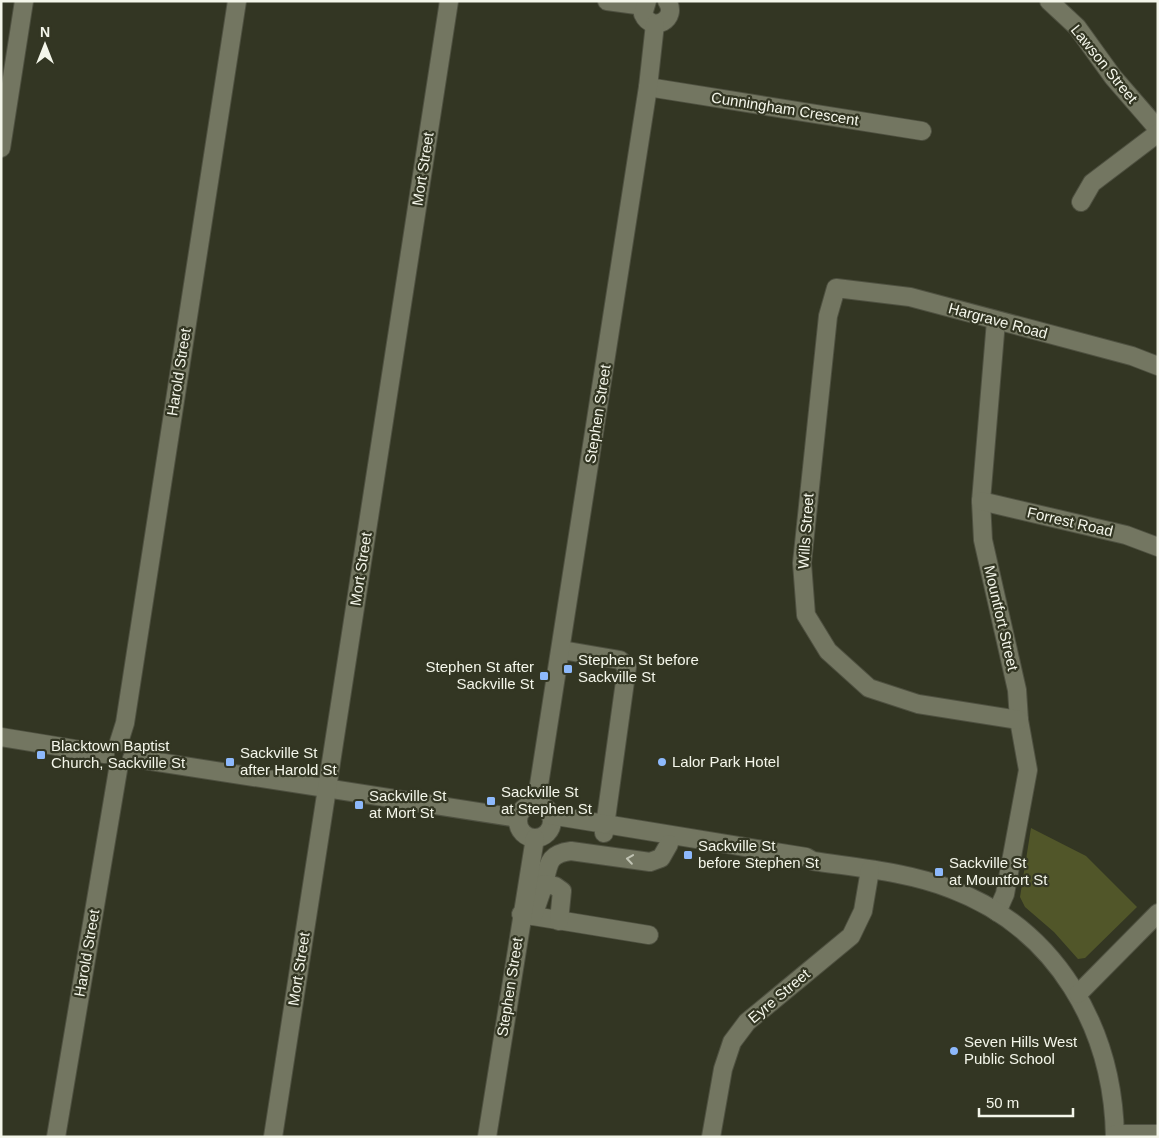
<svg xmlns="http://www.w3.org/2000/svg" width="1159" height="1138" viewBox="0 0 1159 1138" font-family="Helvetica,sans-serif">
	<style>
		.green { fill: #515629 }
		.lines { fill: none; stroke-linecap: round; stroke-linejoin: round }
		.minor-casing { stroke: #4f5141; stroke-width: 20 }
		.minor { stroke: #737661; stroke-width: 18 }
		.oneway { stroke: #c0c3b3 }
		.poi-dot { fill: #8db9fc; stroke: #333623; stroke-width: 2 }
		.labels { text-anchor: middle; stroke-width: 4.5; stroke-linejoin: round; paint-order: stroke }
		.street-label { font-size: 15px; fill: #f4f6ea; stroke: #333623 }
		.poi-label { font-size: 15px; fill: #f4f6ea; stroke: #333623; text-anchor: start }
	</style>
	<rect width="100%" height="100%" fill="#333623"/>
	<!-- green -->
	<polygon class="green" points="1031,828 1086,856 1137,907 1085,958 1078,959 1054,932 1025,907 1020,897"/>
	<g class="lines">
		<!-- minor casing -->
		<g class="minor-casing">
			<g id="minor">
				<polyline points="607,1 644,6"/>
				<path d="M647,1L643,14C652,34 679,19 667,1"/>
				<polyline points="1049,1 1077,27 1113,77 1158,129"/>
				<polyline points="648,87 922,131"/>
				<polyline points="1,148 24,1"/>
				<polyline points="1081,202 1092,183 1158,133"/>
				<polyline points="996,321 981,501 983,540 1017,690 1019,720 1028,770 1005,894 997,912"/>
				<polyline points="981,501 1126,535 1158,547"/>
				<polyline points="562,650 620,660 627,667 604,833"/>
				<polyline points="1019,720 918,704 869,688 828,651 806,615 802,563 828,316 836,288 910,297 1132,356 1158,366"/>
				<polyline points="1,737 105,754"/>
				<polyline points="119,742 125,723 237,1"/>
				<polyline points="132,758 518,818"/>
				<polyline points="536,804 648,87 655,24"/>
				<circle cx="535" cy="821" r="17"/>
				<path d="M550,815L806,857L813,861C859,868 908,872 951,889C1057,929 1113,1028 1115,1137"/>
				<path d="M544,884C549,863 548,854 571,851L650,862L661,858L669,844"/>
				<polyline points="521,914 649,935"/>
				<polyline points="533,916 544,884 555,886 562,891 559,921"/>
				<polyline points="1078,994 1158,913"/>
				<polyline points="1115,1134 1158,1134"/>
				<polyline points="56,1137 118,770"/>
				<polyline points="273,1137 449,1"/>
				<polyline points="487,1137 535,838"/>
				<polyline points="711,1137 723,1069 732,1042 747,1022 851,936 863,911 870,870"/>
			</g>
		</g>
		<!-- minor -->
		<use href="#minor" class="minor"/>
	</g>
	<!-- one-way arrows -->
	<defs><path id="oneway-chevron" d="M-2-3.5L2.5 0L-2 3.5" fill="none" stroke-width="1.6" stroke-linecap="round" stroke-linejoin="round" transform="scale(1.25)"/></defs>
	<use class="oneway" href="#oneway-chevron" transform="translate(630 859) rotate(-172)"/>
	<!-- markers -->
	<g class="poi-dot">
		<rect x="563" y="664" width="10" height="10" rx="2.5"/>
		<rect x="539" y="671" width="10" height="10" rx="2.5"/>
		<rect x="36" y="750" width="10" height="10" rx="2.5"/>
		<rect x="225" y="757" width="10" height="10" rx="2.5"/>
		<circle cx="662" cy="762" r="5"/>
		<rect x="486" y="796" width="10" height="10" rx="2.5"/>
		<rect x="354" y="800" width="10" height="10" rx="2.5"/>
		<rect x="683" y="850" width="10" height="10" rx="2.5"/>
		<rect x="934" y="867" width="10" height="10" rx="2.5"/>
		<circle cx="954" cy="1051" r="5"/>
	</g>
	<g class="labels">
		<!-- street labels -->
		<g class="street-label">
			<text transform="translate(1104 64) rotate(51)" y="5">Lawson Street</text>
			<text transform="translate(785 109) rotate(9)" y="5">Cunningham Crescent</text>
			<text transform="translate(423 169) rotate(-81)" y="5">Mort Street</text>
			<text transform="translate(998 321) rotate(15)" y="5">Hargrave Road</text>
			<text transform="translate(179 372) rotate(-81)" y="5">Harold Street</text>
			<text transform="translate(598 414) rotate(-81)" y="5">Stephen Street</text>
			<text transform="translate(1070 522) rotate(13)" y="5">Forrest Road</text>
			<text transform="translate(806 531) rotate(-86)" y="5">Wills Street</text>
			<text transform="translate(361 569) rotate(-81)" y="5">Mort Street</text>
			<text transform="translate(1001 618) rotate(77)" y="5">Mountfort Street</text>
			<text transform="translate(87 953) rotate(-80)" y="5">Harold Street</text>
			<text transform="translate(299 969) rotate(-81)" y="5">Mort Street</text>
			<text transform="translate(510 987) rotate(-81)" y="5">Stephen Street</text>
			<text transform="translate(779 996) rotate(-40)" y="5">Eyre Street</text>
		</g>
		<!-- poi labels -->
		<g class="poi-label">
			<text x="578" y="665">Stephen St before<tspan x="578" dy="17">Sackville St</tspan></text>
			<text x="534" y="672" text-anchor="end">Stephen St after<tspan x="534" dy="17">Sackville St</tspan></text>
			<text x="51" y="751">Blacktown Baptist<tspan x="51" dy="17">Church, Sackville St</tspan></text>
			<text x="240" y="758">Sackville St<tspan x="240" dy="17">after Harold St</tspan></text>
			<text x="672" y="767">Lalor Park Hotel</text>
			<text x="501" y="797">Sackville St<tspan x="501" dy="17">at Stephen St</tspan></text>
			<text x="369" y="801">Sackville St<tspan x="369" dy="17">at Mort St</tspan></text>
			<text x="698" y="851">Sackville St<tspan x="698" dy="17">before Stephen St</tspan></text>
			<text x="949" y="868">Sackville St<tspan x="949" dy="17">at Mountfort St</tspan></text>
			<text x="964" y="1047">Seven Hills West<tspan x="964" dy="17">Public School</tspan></text>
		</g>
	</g>
	<!-- border -->
	<rect width="1159" height="1138" fill="none" stroke="#f4f6ea" stroke-width="5"/>
	<!-- north arrow -->
	<g transform="translate(45 45)" stroke="#333623" stroke-width="4" paint-order="stroke">
	<path d="M0-4L9 19L0 12L-9 19Z" fill="#f4f6ea"/>
	<text y="-8" font-size="14" font-weight="bold" text-anchor="middle" fill="#f4f6ea">N</text>
	</g>
	<!-- scale -->
	<path d="M979 1108v8h94v-8" fill="none" stroke="#f4f6ea" stroke-width="2.5"/>
	<text x="986" y="1108" font-size="15" fill="#f4f6ea" stroke="#333623" stroke-width="4" paint-order="stroke">50 m</text>
</svg>
